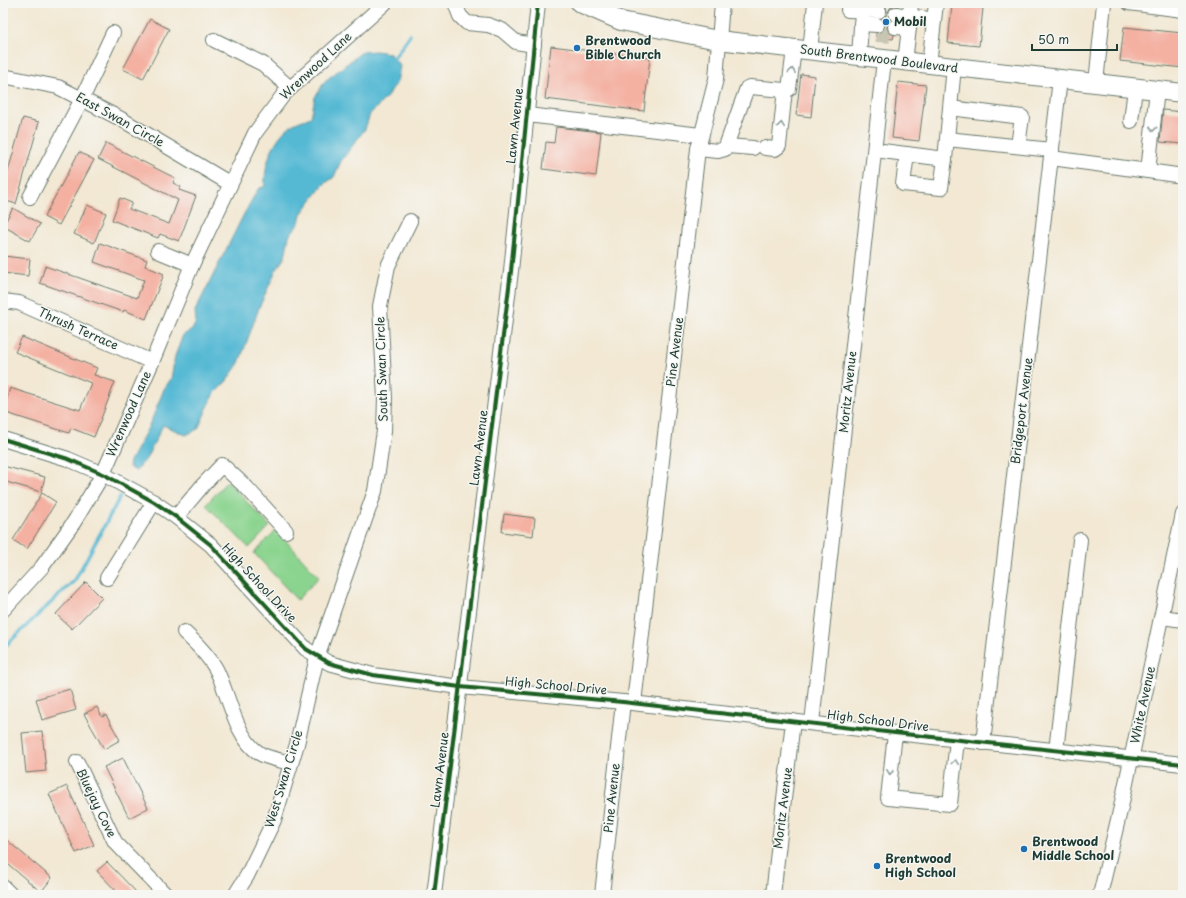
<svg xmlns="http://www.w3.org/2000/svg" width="1186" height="898" viewBox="0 0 1186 898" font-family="'Playpen Sans',sans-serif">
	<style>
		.green { fill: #8bd48f; stroke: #558862 }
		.water { fill: #56b9d4; stroke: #3a7b84 }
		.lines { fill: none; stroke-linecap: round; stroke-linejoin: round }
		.stream { stroke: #56b9d4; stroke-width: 3.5 }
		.building { fill: #f4b0a1 }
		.minor-tunnel { stroke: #c8c6b3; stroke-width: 14; stroke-dasharray: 14 7; stroke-linecap: butt }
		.minor-casing { stroke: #69796c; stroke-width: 16 }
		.major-casing { stroke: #69796c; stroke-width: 20 }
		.minor { stroke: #fff; stroke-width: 14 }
		.major { stroke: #fff; stroke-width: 18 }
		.cycleway-casing { stroke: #f6f6f2; stroke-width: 6 }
		.cycleway { stroke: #1b5e20; stroke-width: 4 }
		.oneway { stroke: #8f9e9a }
		.poi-dot { fill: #1f6fb2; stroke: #f6f6f2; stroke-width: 1.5 }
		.labels { text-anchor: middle; stroke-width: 3; stroke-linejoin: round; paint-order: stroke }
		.poi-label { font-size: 12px; font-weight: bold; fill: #1f3d34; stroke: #f6f6f2; text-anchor: start }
		.street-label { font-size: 12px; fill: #1f3d34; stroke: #f6f6f2 }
	</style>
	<rect width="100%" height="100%" fill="#f6f6f2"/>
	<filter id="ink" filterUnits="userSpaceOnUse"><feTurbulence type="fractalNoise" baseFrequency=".025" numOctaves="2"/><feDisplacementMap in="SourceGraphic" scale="8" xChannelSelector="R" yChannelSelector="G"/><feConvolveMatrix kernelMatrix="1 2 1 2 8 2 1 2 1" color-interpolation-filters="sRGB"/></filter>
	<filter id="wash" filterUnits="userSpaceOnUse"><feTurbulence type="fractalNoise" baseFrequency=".012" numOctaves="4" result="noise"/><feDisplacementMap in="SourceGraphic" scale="16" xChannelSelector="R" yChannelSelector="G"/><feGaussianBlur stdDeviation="0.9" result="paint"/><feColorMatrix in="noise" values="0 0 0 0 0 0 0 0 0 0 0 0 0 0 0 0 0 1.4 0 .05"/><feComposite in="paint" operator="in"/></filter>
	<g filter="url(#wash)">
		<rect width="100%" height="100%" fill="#f2e8d3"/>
		<!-- green -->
		<g class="green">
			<polygon points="227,481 270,526 249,548 206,505"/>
			<polygon points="276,530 319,577 297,600 254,553"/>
		</g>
		<!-- water -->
		<path class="water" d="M376,51L389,53L400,66L397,82L386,98L370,114L365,129L341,161L334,177L323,185L301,214L299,223L289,236L285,257L276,270L259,308L239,363L226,382L213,395L198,429L186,435L163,425L146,459L136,471L129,467L130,461L150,424L164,389L171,379L175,356L183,335L192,330L196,322L195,311L244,214L258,189L265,186C264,165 272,141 289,127C295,122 304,120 311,117L315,97L325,81L362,52Z"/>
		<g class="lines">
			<!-- stream -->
			<g class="stream">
				<polyline points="392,61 410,35"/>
				<polyline points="3,648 75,580 120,497"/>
			</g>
		</g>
		<g id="blocks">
			<!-- building -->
			<g class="building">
				<polygon points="881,3 898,3 897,6 890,8 888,13 890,20 887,26 887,30 894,35 893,39 876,37 876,33 881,32 885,26 882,19 886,16 887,11 886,7"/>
				<polygon points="952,5 983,8 979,46 948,43"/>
				<polygon points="150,19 169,29 143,79 123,69"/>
				<polygon points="1124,27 1183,33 1183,68 1120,61"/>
				<polygon points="551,46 650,58 644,111 545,99"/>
				<polygon points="801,74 815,76 811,117 796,115"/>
				<polygon points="898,82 926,85 919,141 892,138"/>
				<polygon points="1163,110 1183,112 1183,144 1160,142"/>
				<polygon points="23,118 39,122 16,204 3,200 3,189"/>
				<polygon points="556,127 601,132 596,176 543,169 546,142 554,143"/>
				<polygon points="106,143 175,178 173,183 181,187 179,190 196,196 179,241 160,234 158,238 112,220 120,198 132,203 129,209 169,224 178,200 98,159"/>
				<polygon points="79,152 94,160 59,225 44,217"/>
				<polygon points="87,205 106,213 94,243 74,234"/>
				<polygon points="13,208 40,224 30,241 3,226"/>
				<polygon points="100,243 147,260 145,266 164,274 146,319 124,310 123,312 40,283 45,266 137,298 144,280 94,262"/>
				<polygon points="3,256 30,259 28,276 3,273"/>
				<polygon points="22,337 97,368 94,375 115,382 94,437 71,428 69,433 3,412 10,388 80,410 91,383 15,352"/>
				<polygon points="3,466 45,477 41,492 3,481"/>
				<polygon points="42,493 56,502 27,549 13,540"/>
				<polygon points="504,514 535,518 533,536 502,532"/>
				<polygon points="86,582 102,598 72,629 56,614"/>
				<polygon points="70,689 76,710 42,720 36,699"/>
				<polygon points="97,707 102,717 106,715 120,740 104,749 84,714"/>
				<polygon points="42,731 46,771 26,773 22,733"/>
				<polygon points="123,758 148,808 129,818 104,767"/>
				<polygon points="67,786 94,845 76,853 49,794"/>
				<polygon points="3,837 52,878 41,892 3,860"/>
				<polygon points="107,862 139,895 120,895 97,871"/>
			</g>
		</g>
	</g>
	<g filter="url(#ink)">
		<use href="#blocks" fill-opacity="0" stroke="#69796c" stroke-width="1"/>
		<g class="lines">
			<!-- minor-tunnel -->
			<polyline class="minor-tunnel" points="876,35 894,36"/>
			<!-- minor casing -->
			<g class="minor-casing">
				<g id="minor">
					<polyline points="455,3 460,16 467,23 488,25 502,30 516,42 534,45"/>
					<polyline points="849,3 848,10 879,11"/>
					<polyline points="1129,3 1183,10"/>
					<polyline points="896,14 934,20"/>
					<polyline points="861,24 877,25"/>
					<polyline points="895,27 909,28 911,3"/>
					<polyline points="214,40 263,64 290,88"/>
					<polyline points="810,51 815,3"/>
					<polyline points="859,57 862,11"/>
					<polyline points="905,62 909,28"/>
					<polyline points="929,65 936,3"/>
					<polyline points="3,76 58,87 121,119 229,183"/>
					<polyline points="1096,83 1104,3"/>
					<polyline points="950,108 1022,117 1018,146"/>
					<polyline points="527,115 701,135"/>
					<polyline points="1131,121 1135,88"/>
					<polyline points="947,139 1052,150"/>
					<polyline points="727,146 753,148"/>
					<polyline points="765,148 775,149 779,146 785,90"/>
					<polyline points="698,149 718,151 725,149 747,88 750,87 784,90 789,89 794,49"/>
					<polyline points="875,150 945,159 954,67"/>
					<polyline points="907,154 903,184 941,188 945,159"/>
					<polyline points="1051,158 1148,171 1157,90"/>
					<polyline points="1148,171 1183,176"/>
					<polyline points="30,197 82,99 113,33"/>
					<polyline points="158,251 192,265"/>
					<polyline points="3,301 19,303 152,362"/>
					<polyline points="3,439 68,459 103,474 154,502 176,517 211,545 306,649 329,663 373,675 460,687 623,702 895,733 1183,764"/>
					<polyline points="176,517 203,485 222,465 247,488 286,531"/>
					<polyline points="107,578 154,502"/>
					<polyline points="3,610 42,567 74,522 103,474 152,362 192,265 255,133 284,94 385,3"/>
					<polyline points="1162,617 1183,620"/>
					<path d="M184,632C196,643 208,655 216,669C229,694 235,737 259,753C268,759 281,760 291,763"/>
					<polyline points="634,703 698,149 716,79 722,3"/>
					<polyline points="812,723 884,60"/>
					<polyline points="895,733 888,798 950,804 957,740"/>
					<polyline points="983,743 1060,79"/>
					<polyline points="1056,751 1080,540"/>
					<polyline points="77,762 115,842 166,895"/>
					<polyline points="3,887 11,895"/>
					<polyline points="235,895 247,876 274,820 297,744 317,657 375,491 384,431 385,398 380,306 388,266 410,221"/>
					<polyline points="434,895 511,271 538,3"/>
					<polyline points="602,895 623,702"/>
					<polyline points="773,895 793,721"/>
					<polyline points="1100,895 1121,807 1183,514"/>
				</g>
			</g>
			<!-- major casing -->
			<g class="major-casing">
				<polyline id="major" points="580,3 621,21 718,40 1183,93"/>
			</g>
			<!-- minor -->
			<use href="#minor" class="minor"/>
			<!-- major -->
			<use href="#major" class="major"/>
			<!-- cycleway casing -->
			<g class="cycleway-casing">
				<g id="cycleway">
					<polyline points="3,439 68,459 103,474 154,502 176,517 211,545 306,649 329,663 373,675 460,687 623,702 895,733 1183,764"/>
					<polyline points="434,895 511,271 538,3"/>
				</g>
			</g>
			<!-- cycleway -->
			<use href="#cycleway" class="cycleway"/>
		</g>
		<!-- one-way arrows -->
		<defs><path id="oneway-chevron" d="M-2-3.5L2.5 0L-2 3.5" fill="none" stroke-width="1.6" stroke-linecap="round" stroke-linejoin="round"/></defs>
		<g class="oneway">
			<use href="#oneway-chevron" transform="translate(792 71) rotate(-83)"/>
			<use href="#oneway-chevron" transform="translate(781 125) rotate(-84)"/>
			<use href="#oneway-chevron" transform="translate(1153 129) rotate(96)"/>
			<use href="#oneway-chevron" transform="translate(955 762) rotate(-83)"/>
			<use href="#oneway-chevron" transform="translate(890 772) rotate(96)"/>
		</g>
	</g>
	<!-- markers -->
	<g class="poi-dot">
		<circle cx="886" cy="22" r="4"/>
		<circle cx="577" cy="48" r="4"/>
		<circle cx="1024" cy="849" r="4"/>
		<circle cx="877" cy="866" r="4"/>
	</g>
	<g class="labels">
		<!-- poi labels -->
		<g class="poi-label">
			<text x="894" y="26">Mobil</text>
			<text x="585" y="45">Brentwood<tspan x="585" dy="14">Bible Church</tspan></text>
			<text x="1032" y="846">Brentwood<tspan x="1032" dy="14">Middle School</tspan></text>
			<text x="885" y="863">Brentwood<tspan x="885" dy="14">High School</tspan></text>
		</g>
		<!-- street labels -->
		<g class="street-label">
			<text transform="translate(879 59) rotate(7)" y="4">South Brentwood Boulevard</text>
			<text transform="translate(316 66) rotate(-43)" y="4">Wrenwood Lane</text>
			<text transform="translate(120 120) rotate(29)" y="4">East Swan Circle</text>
			<text transform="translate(515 126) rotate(-84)" y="4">Lawn Avenue</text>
			<text transform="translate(78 329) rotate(24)" y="4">Thrush Terrace</text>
			<text transform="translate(675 352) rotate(-83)" y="4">Pine Avenue</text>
			<text transform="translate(382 369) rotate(-92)" y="4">South Swan Circle</text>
			<text transform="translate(848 392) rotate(-84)" y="4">Moritz Avenue</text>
			<text transform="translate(1022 411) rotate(-83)" y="4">Bridgeport Avenue</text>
			<text transform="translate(129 414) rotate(-66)" y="4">Wrenwood Lane</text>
			<text transform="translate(479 448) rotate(-83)" y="4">Lawn Avenue</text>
			<text transform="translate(259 583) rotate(47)" y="4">High School Drive</text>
			<text transform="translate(556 686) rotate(5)" y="4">High School Drive</text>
			<text transform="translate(1143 705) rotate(-78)" y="4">White Avenue</text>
			<text transform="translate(878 721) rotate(7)" y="4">High School Drive</text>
			<text transform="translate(440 770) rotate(-83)" y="4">Lawn Avenue</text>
			<text transform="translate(284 779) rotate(-73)" y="4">West Swan Circle</text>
			<text transform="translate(612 798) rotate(-84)" y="4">Pine Avenue</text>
			<text transform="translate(96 803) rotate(64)" y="4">Bluejay Cove</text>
			<text transform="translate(783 808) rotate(-83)" y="4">Moritz Avenue</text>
		</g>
	</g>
	<!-- margin -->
	<rect width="1186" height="898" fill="none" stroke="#f6f6f2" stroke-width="16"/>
	<!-- scale -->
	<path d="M1032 44v6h85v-6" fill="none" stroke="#1f3d34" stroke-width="2"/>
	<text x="1038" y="44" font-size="12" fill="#1f3d34" stroke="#f6f6f2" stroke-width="3" paint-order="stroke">50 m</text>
</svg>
